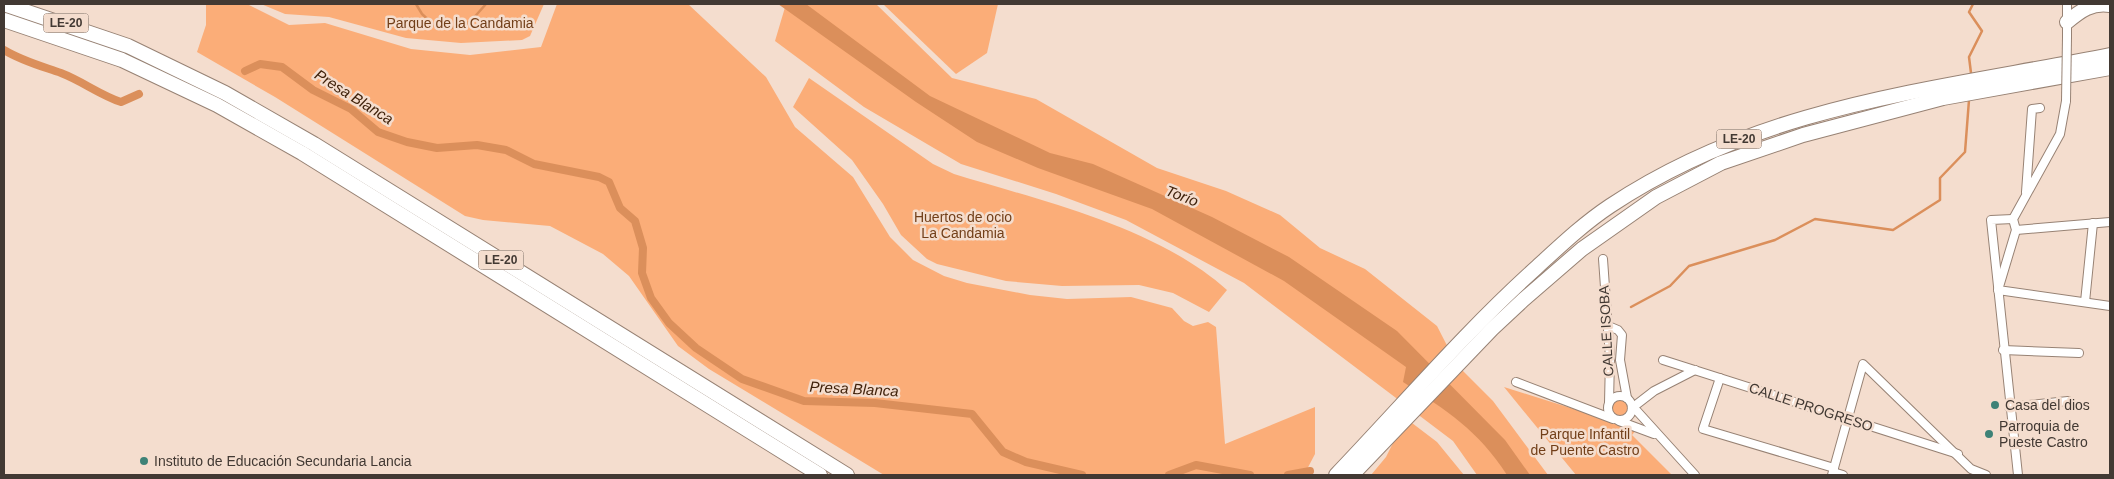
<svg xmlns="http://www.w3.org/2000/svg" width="2114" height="479" viewBox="0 0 2114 479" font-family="Arial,sans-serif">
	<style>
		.green { fill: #fbad78 }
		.water { fill: #db8f5b }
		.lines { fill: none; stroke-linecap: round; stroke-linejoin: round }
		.stream { stroke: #db8f5b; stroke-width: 2.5 }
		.canal { stroke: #db8f5b; stroke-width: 8 }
		.street-casing { stroke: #978274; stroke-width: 10 }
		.highway-casing { stroke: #978274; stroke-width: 16 }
		.street { stroke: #fff; stroke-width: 8 }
		.highway { stroke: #fff; stroke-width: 14 }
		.street-bridge-casing { stroke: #978274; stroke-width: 10; stroke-linecap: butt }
		.street-bridge { stroke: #fff; stroke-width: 8 }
		.poi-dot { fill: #3e8277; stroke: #f4ddce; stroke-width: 2 }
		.labels { text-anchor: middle; stroke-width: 5; stroke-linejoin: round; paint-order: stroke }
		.shield { fill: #f4ddce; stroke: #776a62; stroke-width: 1 }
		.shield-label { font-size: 12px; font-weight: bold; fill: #423933 }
		.park-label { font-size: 14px; fill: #723f19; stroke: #f4ddce }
		.street-label { font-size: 14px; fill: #423933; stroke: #f4ddce }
		.poi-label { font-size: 14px; fill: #423933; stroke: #f4ddce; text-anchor: start }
		.water-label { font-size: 15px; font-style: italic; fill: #40220b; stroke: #f4ddce }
	</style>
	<rect width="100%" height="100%" fill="#f4ddce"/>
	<!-- green -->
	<g class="green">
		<polygon points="206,4 247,4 289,25 325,23 411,49 470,55 541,47 557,4 688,4 766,77 795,127 853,177 890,237 913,260 944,276 967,283 1030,295 1067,299 1131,297 1172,308 1184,321 1193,326 1208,322 1216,327 1225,444 1315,407 1315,454 1304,475 884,475 709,369 678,346 629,276 603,254 550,226 483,220 465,216 275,97 197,52 206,25"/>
		<polygon points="261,4 544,4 530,36 522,40 461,43 406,38 329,17 285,14"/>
		<polygon points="786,4 876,4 952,78 1036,99 1157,168 1226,191 1280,215 1320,248 1365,269 1437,326 1457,365 1493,401 1548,475 1477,475 1453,441 1244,283 1126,220 1056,194 961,164 864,107 775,41"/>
		<polygon points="883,4 998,4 987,53 956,74"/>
		<path d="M809,78L933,164L954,174C1042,201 1157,227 1227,290L1209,312L1173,293L1139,285L1062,286L1006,281L937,264L927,259L901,235L883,204L852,160L793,107Z"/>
		<polygon points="1504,387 1637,429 1632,435 1672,475 1576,475"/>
		<circle cx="1620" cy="408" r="9"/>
		<polygon points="1412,423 1437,442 1464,475 1371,475 1386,457 1394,441"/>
	</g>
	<!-- water -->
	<path class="water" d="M778,4H806L930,96L1050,153L1093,164L1212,217L1289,257L1397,331L1505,440L1530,475H1507C1478,430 1447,411 1403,382L1406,367L1284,281L1152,209L1038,168L977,142L916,102Z"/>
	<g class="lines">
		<!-- stream -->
		<g class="stream">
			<polyline points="416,4 422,14 436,27 449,29 470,22 486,4"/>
			<polyline points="1971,73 1969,57 1982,31 1969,12 1973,4"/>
			<polyline points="1631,307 1670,286 1689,266 1775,240 1815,219 1893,230 1940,200 1940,178 1965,152 1969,100"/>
		</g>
		<!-- canal -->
		<g class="canal">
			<path d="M4,50C22,61 41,66 61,73C82,81 100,95 121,102L139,94"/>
			<polyline points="245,71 260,64 282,67 313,90 351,109 378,132 407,142 437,148 477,145 506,150 534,164 599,177 609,182 620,208 635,221 643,248 642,273 651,298 669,323 696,348 742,379 804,401 875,403 972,414 1003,452 1026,462 1082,475"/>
			<polyline points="1169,475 1196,465 1250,475"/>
			<polyline points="1288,475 1310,471"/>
		</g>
		<!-- street casing -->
		<g class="street-casing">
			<g id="street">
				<polyline points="2067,37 2067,4"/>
				<polyline points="2066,101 2060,134 2013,219 2016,230 1998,290 2110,306"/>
				<polyline points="2026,192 2032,109 2040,108"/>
				<polyline points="2013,219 1991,220 2018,475"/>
				<polyline points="2016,230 2110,222"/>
				<polyline points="1603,259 1610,358 1609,403"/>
				<polyline points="2085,302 2093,223"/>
				<polyline points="1606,325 1618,330 1622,335 1620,360 1627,398"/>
				<polyline points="2003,350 2079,353"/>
				<polyline points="1663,360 1958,454"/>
				<polyline points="1720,378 1703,429 1834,468"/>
				<polyline points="1516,382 1613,419"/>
				<circle cx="1620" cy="408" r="12"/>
				<polyline points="2009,407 2068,401"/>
				<polyline points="1632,408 1654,391 1695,370"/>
				<polyline points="1632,409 1637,411 1695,475"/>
				<polyline points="1619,421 1654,434"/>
				<polyline points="1833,472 1843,475"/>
				<polyline points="1832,475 1863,364 1971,469 1986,475"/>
			</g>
		</g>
		<!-- highway casing -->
		<g class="highway-casing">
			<g id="highway">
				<polyline points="4,4 128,46 225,93 314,144 847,475"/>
				<polyline points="4,20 122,60 217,105 302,153 820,475"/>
				<path d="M2067,22C2080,11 2092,2 2110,5"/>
				<path d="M1336,475C1402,406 1465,332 1536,268C1560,246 1583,224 1610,206C1763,104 1935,90 2110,55"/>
				<polyline points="1352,475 1492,329 1523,300 1582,249 1656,197 1721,163 1803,135 1943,98 2110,68"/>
			</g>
		</g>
		<!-- street -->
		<use href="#street" class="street"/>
		<!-- highway -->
		<use href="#highway" class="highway"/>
		<!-- street-bridge casing -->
		<g class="street-bridge-casing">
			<polyline id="street-bridge" points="2066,101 2067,37"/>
		</g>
		<!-- street-bridge -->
		<use href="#street-bridge" class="street-bridge"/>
	</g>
	<!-- markers -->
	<g class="poi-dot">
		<circle cx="1995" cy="405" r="5"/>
		<circle cx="1989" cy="434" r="5"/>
		<circle cx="144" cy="461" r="5"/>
	</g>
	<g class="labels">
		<!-- shield labels -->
		<g class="shield">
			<rect x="43.5" y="13.5" width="45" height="19" rx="4"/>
			<rect x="1716.5" y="129.5" width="45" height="19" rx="4"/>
			<rect x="478.5" y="250.5" width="45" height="19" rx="4"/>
		</g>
		<g class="shield-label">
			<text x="66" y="27">LE-20</text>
			<text x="1739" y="143">LE-20</text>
			<text x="501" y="264">LE-20</text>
		</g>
		<!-- park labels -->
		<g class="park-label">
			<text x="460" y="28">Parque de la Candamia</text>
			<text x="963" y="222">Huertos de ocio<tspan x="963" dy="16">La Candamia</tspan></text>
			<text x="1585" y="439">Parque Infantil<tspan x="1585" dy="16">de Puente Castro</tspan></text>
		</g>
		<!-- street labels -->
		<g class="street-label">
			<text transform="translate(1606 331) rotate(-93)" y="5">CALLE ISOBA</text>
			<text transform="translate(1811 407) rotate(18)" y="5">CALLE PROGRESO</text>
		</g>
		<!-- poi labels -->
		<g class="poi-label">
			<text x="2005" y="410">Casa del dios</text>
			<text x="1999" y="431">Parroquia de<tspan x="1999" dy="16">Pueste Castro</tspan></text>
			<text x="154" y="466">Instituto de Educación Secundaria Lancia</text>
		</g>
		<!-- water labels -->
		<g class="water-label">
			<text transform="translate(354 97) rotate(32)" y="5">Presa Blanca</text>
			<text transform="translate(1182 196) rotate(21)" y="5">Torío</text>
			<text transform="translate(854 389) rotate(3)" y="5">Presa Blanca</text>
		</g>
	</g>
	<!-- border -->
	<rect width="2114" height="479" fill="none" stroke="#423933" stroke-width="10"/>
</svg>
